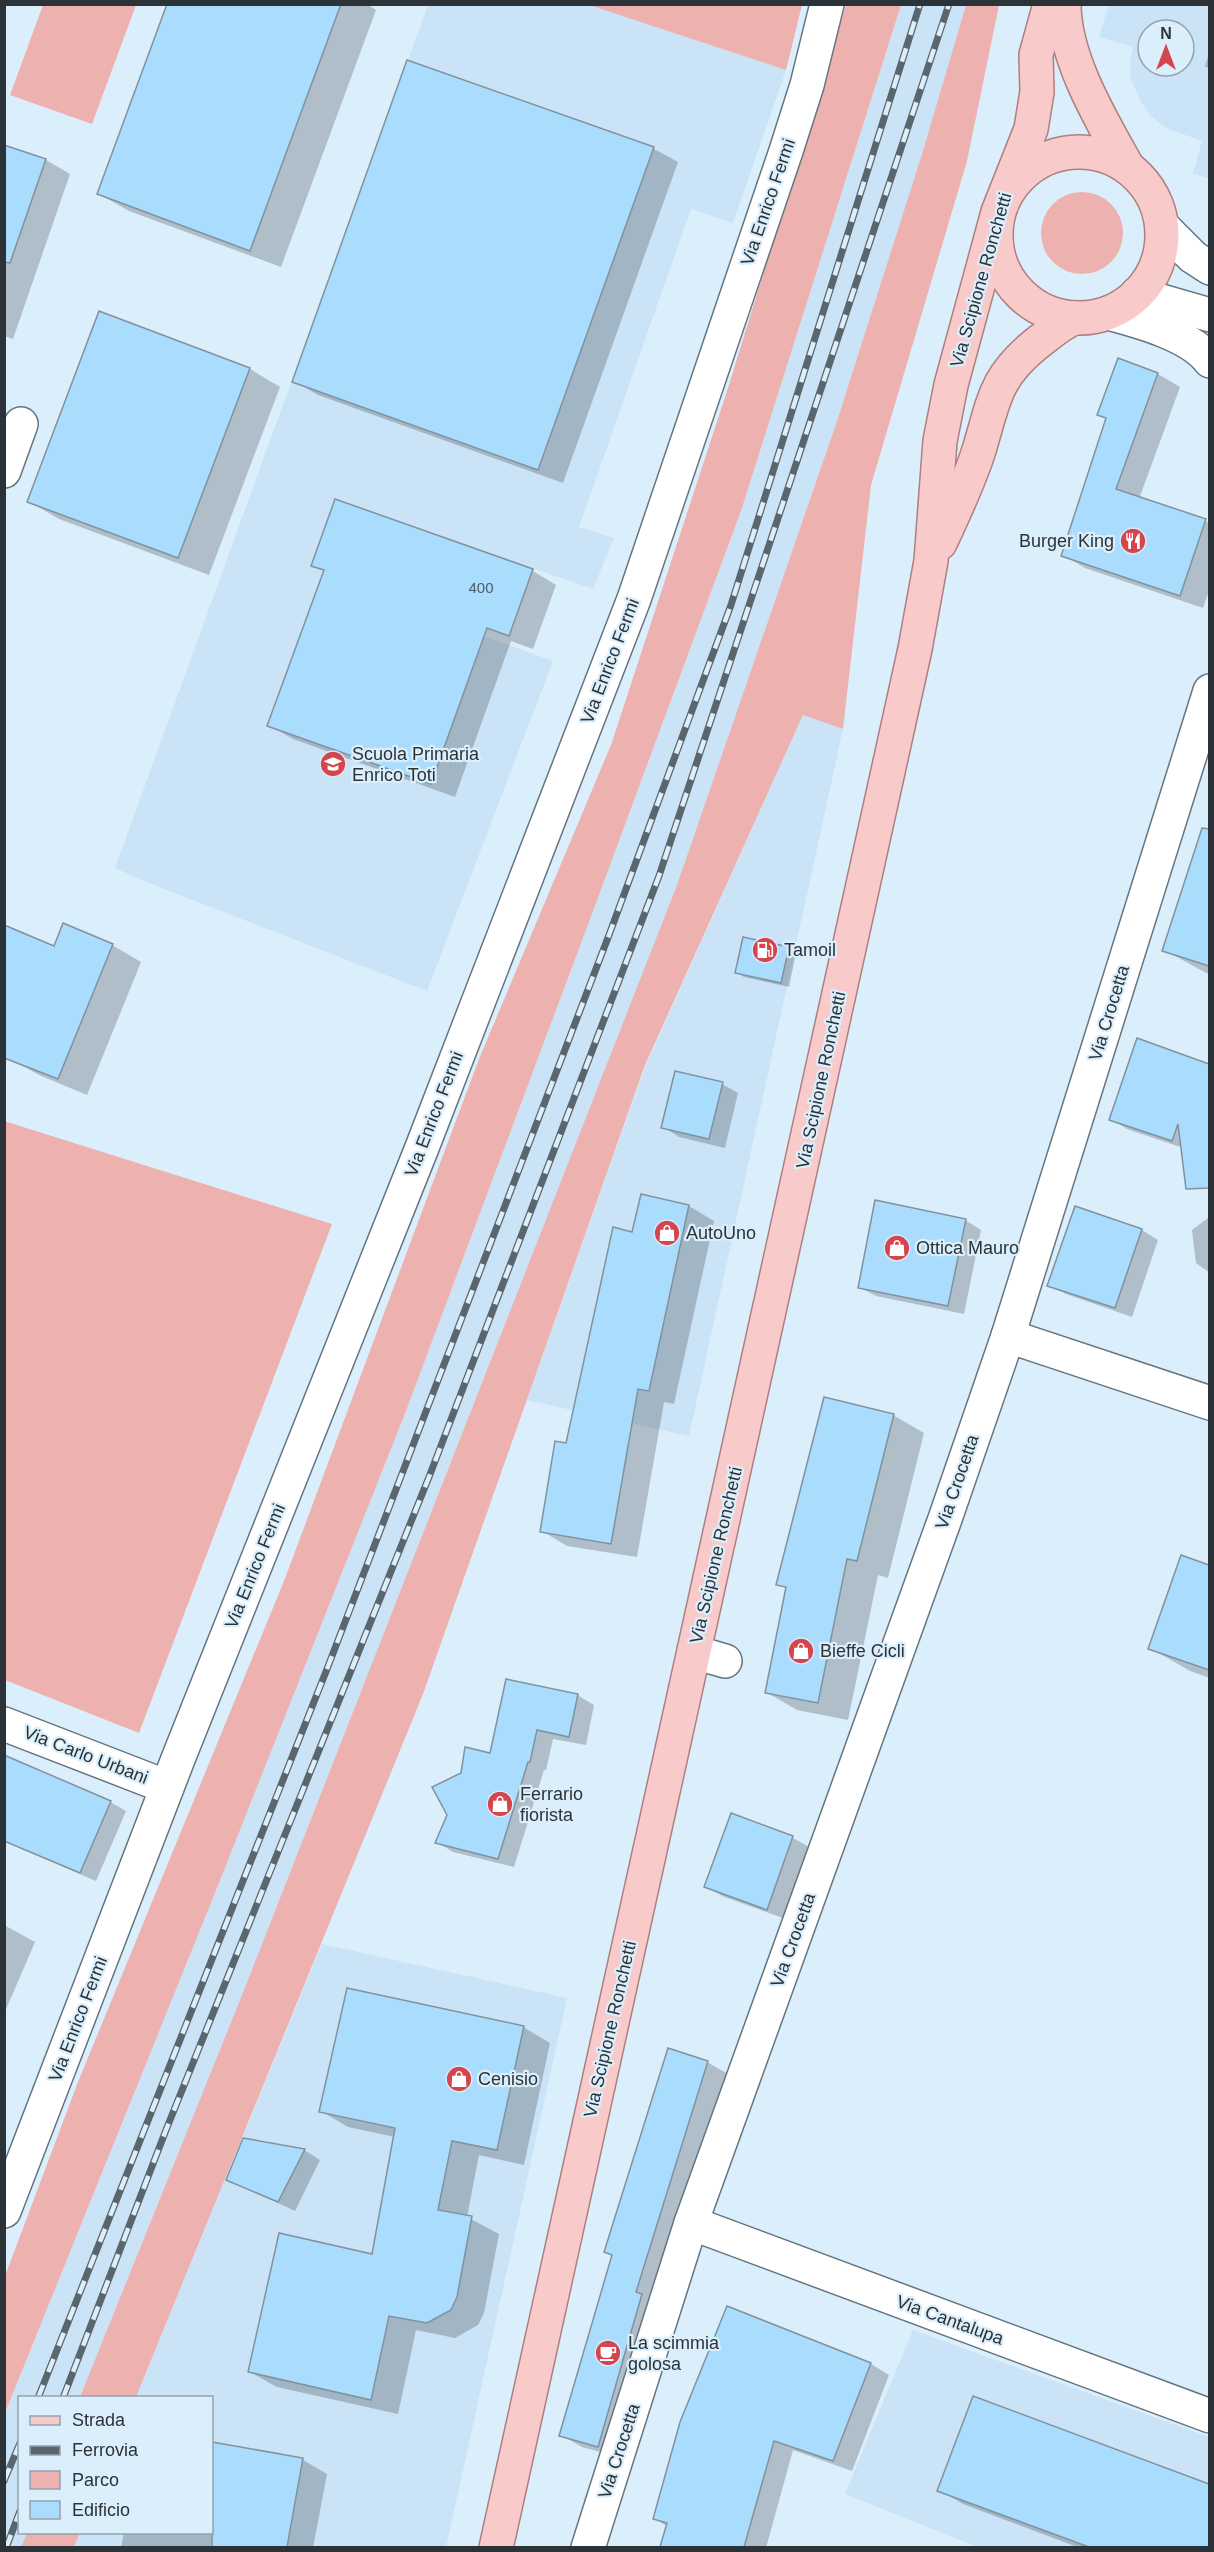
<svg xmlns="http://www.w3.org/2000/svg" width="1214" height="2552" viewBox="0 0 1214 2552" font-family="Helvetica,sans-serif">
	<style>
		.built { fill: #cbe3f6; fill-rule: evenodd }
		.green { fill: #edb2b0 }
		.shadow { fill: #0003 }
		.building { fill: #aadcfe; stroke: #81929e; stroke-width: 1.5 }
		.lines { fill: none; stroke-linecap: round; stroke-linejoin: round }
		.minor-casing { stroke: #657581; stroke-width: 36 }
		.major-casing { stroke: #ae7f80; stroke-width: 36 }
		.minor { stroke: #fff; stroke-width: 33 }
		.major { stroke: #f8cbca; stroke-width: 33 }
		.rail-casing { stroke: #5b656c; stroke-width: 7 }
		.rail { stroke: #dbeefb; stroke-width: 4.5; stroke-dasharray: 14; stroke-linecap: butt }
		.labels { text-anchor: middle; stroke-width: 4.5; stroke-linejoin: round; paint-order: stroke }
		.number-label { font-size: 15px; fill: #4c5d6a }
		.street-label { font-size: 18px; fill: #2c3338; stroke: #dbeefb }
		.poi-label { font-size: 18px; fill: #2c3338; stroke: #dbeefb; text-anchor: start }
	</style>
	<rect width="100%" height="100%" fill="#dbeefb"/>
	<!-- built -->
	<g class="built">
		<polygon points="428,5 589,5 786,70 733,223 691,209 579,527 614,538 593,589 441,537 417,613 553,661 427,991 149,883 115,868"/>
		<polygon points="901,5 966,5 922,154 837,421 677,885 244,1990 80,2397 20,2398 20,2532 27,2533 21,2547 5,2548 5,2413 219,1883 406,1411 589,922 741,511"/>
		<path d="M1109,5H1209V178L1193,174L1202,141L1166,128L1151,116L1141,102L1131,80L1130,61L1133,47L1099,37ZM1148,30H1184V66H1148Z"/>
		<polygon points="803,715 843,729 689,1436 527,1400 646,1065"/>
		<polygon points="322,1944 567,1998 446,2547 74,2548 80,2533 212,2532 212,2398 136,2397"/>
		<polygon points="913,2330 1209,2437 1209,2547 977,2547 845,2494"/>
	</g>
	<!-- green -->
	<g class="green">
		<polygon points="43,5 136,5 92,124 10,95"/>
		<polygon points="589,5 802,4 802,5 786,70"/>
		<polygon points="846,5 901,5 741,511 589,922 406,1411 219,1883 5,2413 5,2276 78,2082 284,1581 479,1059 611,745 728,388"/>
		<polygon points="966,5 999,5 967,161 871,485 843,729 803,715 645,1065 423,1694 136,2397 80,2397 244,1990 677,885 837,421 922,154"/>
		<circle cx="1082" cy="233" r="41"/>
		<polygon points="4,1121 332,1224 139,1733 5,1680"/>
		<polygon points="27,2533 27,2532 80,2533 74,2547 21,2547"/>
	</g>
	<!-- shadow -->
	<g class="shadow">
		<polygon points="169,4 367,4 376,10 281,267 129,211 99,194"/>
		<polygon points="1210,50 1210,69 1205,66"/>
		<polygon points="408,62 654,149 678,162 563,483 318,395 294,381"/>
		<polygon points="4,146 46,160 70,174 13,339 4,336"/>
		<polygon points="100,313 250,369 280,387 209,575 59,519 28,501"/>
		<polygon points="1118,360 1158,374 1180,387 1139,499 1210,523 1210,588 1203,608 1085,568 1063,555 1108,419 1099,414"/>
		<polygon points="336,501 533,571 556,585 533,649 511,641 455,797 293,739 269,725 325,572 313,565"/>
		<polygon points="1186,883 1210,890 1210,975 1164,950"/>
		<polygon points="112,945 141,962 87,1095 39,1075 9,1058 54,948"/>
		<polygon points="788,949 796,953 789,987 744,977 736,972"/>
		<polygon points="1200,1062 1210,1068 1210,1090 1189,1150 1127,1129 1111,1119"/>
		<polygon points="722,1084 738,1093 725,1148 679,1137 663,1127"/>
		<polygon points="689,1206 714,1221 674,1404 664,1402 637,1557 567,1546 542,1531 633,1234"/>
		<polygon points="1076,1208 1142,1230 1158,1240 1132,1317 1066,1294 1049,1285"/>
		<polygon points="1210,1213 1210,1273 1196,1263 1192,1230 1208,1218"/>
		<polygon points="965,1220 981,1230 964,1314 876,1296 859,1287"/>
		<polygon points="893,1415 924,1433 888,1578 878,1575 848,1720 797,1710 766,1692 787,1589 778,1584"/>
		<polygon points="1182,1557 1210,1567 1210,1678 1190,1671 1150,1648"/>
		<polygon points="577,1695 594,1705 586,1745 553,1739 546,1770 544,1770 514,1867 453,1852 437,1842 462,1774"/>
		<polygon points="4,1757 110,1802 126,1811 96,1881 4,1841"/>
		<polygon points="731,1815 793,1838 809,1847 783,1918 722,1896 706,1886"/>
		<polygon points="4,1925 35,1942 4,2014"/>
		<polygon points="523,2027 550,2043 524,2165 479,2155 467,2217 499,2234 484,2313 478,2325 455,2338 416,2330 398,2414 277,2387 250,2372 373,2255 395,2137 348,2127 321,2111"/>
		<polygon points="707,2062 728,2074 619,2457 582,2447 561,2435 613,2256 606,2252"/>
		<polygon points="304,2150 320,2160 295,2211 228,2179"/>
		<polygon points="871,2364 889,2375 852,2471 793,2450 766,2548 661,2548 667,2526 655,2519"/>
		<polygon points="974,2398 1210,2486 1210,2548 1080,2548 963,2504 939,2490"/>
		<polygon points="212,2443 303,2460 327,2474 313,2548 121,2548 124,2532 212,2532"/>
	</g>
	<!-- building -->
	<g class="building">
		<polygon points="167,4 341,4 250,251 97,194"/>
		<polygon points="407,60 654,147 538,470 292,382"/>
		<polygon points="4,145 46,159 10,263 4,262"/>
		<polygon points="99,311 250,368 178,558 27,502"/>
		<polygon points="1118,358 1158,373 1116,489 1206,519 1180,596 1061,556 1106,418 1097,415"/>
		<polygon points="335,499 533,569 509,636 487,628 431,784 267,726 324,570 311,566"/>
		<polygon points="1202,828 1209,829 1209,966 1162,951"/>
		<polygon points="63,923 113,944 58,1079 4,1058 4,925 54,946"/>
		<polygon points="743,937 789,947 781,983 735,973"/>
		<polygon points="1137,1038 1209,1064 1209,1188 1186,1189 1178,1124 1172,1141 1109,1120"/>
		<polygon points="675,1071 723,1082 709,1139 661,1128"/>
		<polygon points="641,1194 689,1205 649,1391 638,1389 611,1544 540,1532 555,1441 566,1443 613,1227 632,1232"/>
		<polygon points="875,1200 966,1219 948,1306 858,1288"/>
		<polygon points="1075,1206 1142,1229 1115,1308 1047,1286"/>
		<polygon points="824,1397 894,1414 857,1561 847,1559 818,1703 765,1693 786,1587 776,1585"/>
		<polygon points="1181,1555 1209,1565 1209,1670 1148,1649"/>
		<polygon points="506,1679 578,1694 569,1737 537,1730 530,1762 528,1762 498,1859 435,1843 447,1815 432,1787 461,1773 465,1747 490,1753"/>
		<polygon points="4,1755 111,1801 80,1873 4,1841"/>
		<polygon points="731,1813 793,1836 767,1910 704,1887"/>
		<polygon points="347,1988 524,2026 497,2150 452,2141 438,2210 472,2216 457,2297 451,2310 427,2323 389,2316 371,2400 248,2372 279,2233 372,2254 395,2128 319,2112"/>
		<polygon points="668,2048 708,2061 636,2292 642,2294 598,2447 559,2436 612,2255 604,2252"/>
		<polygon points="243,2138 305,2149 278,2202 226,2180"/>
		<polygon points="727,2306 871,2363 833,2461 774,2441 744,2547 660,2547 667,2523 653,2519 680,2422"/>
		<polygon points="973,2396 1209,2484 1209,2547 1089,2547 937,2491"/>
		<polygon points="212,2442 303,2458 287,2547 212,2547"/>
	</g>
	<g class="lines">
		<!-- minor casing -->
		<g class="minor-casing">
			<g id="minor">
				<polyline points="1162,226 1193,257 1210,268"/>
				<polyline points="1137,294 1210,315"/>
				<path d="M1108,313C1138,321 1191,335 1210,361"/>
				<polyline points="4,471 21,424"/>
				<polyline points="1008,1336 1210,1403"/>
				<polyline points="694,1652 725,1661"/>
				<polyline points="4,1724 167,1787"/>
				<polyline points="4,2211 178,1759 423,1145 634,599 786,151 807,85 827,4"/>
				<polyline points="691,2223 1210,2416"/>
				<polyline points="588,2548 691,2223 946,1516 1008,1336 1210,691"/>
			</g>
		</g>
		<!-- major casing -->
		<g class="major-casing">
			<g id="major">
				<path d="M1064,4C1064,59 1102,121 1128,168"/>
				<circle cx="1079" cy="235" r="83"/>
				<path d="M940,543C954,513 969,482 979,450C994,401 994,378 1036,344C1049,334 1060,324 1074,318"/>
				<polyline points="496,2548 915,649 931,561 940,441 951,385 998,212 1031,129 1037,92 1036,55 1050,4"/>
			</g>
		</g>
		<!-- minor -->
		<use href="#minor" class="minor"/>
		<!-- major -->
		<use href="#major" class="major"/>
		<!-- rail casing -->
		<g class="rail-casing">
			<g id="rail">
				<polyline points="38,2398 327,1669 609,935 731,605 920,4"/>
				<polyline points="63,2398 166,2130 429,1477 659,876 949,4"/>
				<polyline points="4,2481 20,2443"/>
				<polyline points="6,2548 20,2511"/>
			</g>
		</g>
		<!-- rail -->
		<use href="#rail" class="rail"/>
	</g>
	<!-- icons -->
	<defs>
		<g id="restaurant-disc" transform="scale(1.35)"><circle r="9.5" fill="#d5454e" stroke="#dbeefb"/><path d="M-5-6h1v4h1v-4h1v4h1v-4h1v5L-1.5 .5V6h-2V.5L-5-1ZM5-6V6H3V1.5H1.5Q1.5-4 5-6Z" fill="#fff"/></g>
		<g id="school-disc" transform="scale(1.35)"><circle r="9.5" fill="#d5454e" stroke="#dbeefb"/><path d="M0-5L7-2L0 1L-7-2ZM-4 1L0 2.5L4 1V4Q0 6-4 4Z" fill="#fff"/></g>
		<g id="fuel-disc" transform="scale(1.35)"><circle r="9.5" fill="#d5454e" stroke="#dbeefb"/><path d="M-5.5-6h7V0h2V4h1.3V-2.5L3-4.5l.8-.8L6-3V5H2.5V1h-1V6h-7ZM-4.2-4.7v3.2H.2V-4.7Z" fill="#fff"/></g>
		<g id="shop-disc" transform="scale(1.35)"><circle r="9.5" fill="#d5454e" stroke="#dbeefb"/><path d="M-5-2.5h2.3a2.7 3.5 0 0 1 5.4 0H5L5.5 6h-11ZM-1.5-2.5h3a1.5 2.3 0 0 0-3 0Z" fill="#fff"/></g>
		<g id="cafe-disc" transform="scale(1.35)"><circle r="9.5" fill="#d5454e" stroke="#dbeefb"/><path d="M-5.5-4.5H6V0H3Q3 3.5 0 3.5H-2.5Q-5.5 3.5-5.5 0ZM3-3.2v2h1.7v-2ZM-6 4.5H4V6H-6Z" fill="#fff"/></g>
	</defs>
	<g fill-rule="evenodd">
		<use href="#restaurant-disc" x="1133" y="541"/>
		<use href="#school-disc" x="333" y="764"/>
		<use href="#fuel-disc" x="765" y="950"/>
		<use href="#shop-disc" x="667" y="1233"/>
		<use href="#shop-disc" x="897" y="1248"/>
		<use href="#shop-disc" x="801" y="1651"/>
		<use href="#shop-disc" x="500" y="1804"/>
		<use href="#shop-disc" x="459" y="2079"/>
		<use href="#cafe-disc" x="608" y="2353"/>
	</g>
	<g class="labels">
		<!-- number labels -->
		<g class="number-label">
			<text x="481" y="593">400</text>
		</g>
		<!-- street labels -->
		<g class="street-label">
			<text transform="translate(768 202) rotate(-71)" y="6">Via Enrico Fermi</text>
			<text transform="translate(981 280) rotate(-74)" y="6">Via Scipione Ronchetti</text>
			<text transform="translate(610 661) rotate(-69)" y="6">Via Enrico Fermi</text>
			<text transform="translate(1109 1013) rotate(-73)" y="6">Via Crocetta</text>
			<text transform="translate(821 1080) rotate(-78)" y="6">Via Scipione Ronchetti</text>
			<text transform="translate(434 1114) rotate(-69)" y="6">Via Enrico Fermi</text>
			<text transform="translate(957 1482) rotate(-71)" y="6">Via Crocetta</text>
			<text transform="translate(716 1555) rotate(-77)" y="6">Via Scipione Ronchetti</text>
			<text transform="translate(255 1566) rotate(-68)" y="6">Via Enrico Fermi</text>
			<text transform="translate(86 1755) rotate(21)" y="6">Via Carlo Urbani</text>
			<text transform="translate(793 1940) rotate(-70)" y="6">Via Crocetta</text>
			<text transform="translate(78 2019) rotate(-69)" y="6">Via Enrico Fermi</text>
			<text transform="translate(610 2029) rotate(-77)" y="6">Via Scipione Ronchetti</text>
			<text transform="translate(950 2320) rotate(20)" y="6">Via Cantalupa</text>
			<text transform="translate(619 2451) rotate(-72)" y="6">Via Crocetta</text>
		</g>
		<!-- poi labels -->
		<g class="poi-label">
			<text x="1114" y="547" text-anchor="end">Burger King</text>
			<text x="352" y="760">Scuola Primaria<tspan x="352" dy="21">Enrico Toti</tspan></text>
			<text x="784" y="956">Tamoil</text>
			<text x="686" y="1239">AutoUno</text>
			<text x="916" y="1254">Ottica Mauro</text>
			<text x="820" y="1657">Bieffe Cicli</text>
			<text x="520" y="1800">Ferrario<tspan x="520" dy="21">fiorista</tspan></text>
			<text x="478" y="2085">Cenisio</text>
			<text x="628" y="2349">La scimmia<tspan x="628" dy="21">golosa</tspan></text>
		</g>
	</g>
	<!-- border -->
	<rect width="1214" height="2552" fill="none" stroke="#2c3338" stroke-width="12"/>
	<!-- legend -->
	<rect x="18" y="2396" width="195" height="138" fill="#dbeefb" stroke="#95a3ad" stroke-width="1.5"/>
	<rect x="30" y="2416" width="30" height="9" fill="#f8cbca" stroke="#95a3ad" stroke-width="1.5"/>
	<text x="72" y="2426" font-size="18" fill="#2c3338">Strada</text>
	<rect x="30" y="2446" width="30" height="9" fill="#5b656c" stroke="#95a3ad" stroke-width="1.5"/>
	<text x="72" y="2456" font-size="18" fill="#2c3338">Ferrovia</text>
	<rect x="30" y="2471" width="30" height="18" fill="#edb2b0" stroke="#95a3ad" stroke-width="1.5"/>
	<text x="72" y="2486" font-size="18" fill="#2c3338">Parco</text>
	<rect x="30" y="2501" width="30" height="18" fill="#aadcfe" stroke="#95a3ad" stroke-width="1.5"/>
	<text x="72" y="2516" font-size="18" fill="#2c3338">Edificio</text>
	<!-- north arrow -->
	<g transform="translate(1166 48)"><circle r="28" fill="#dbeefb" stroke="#95a3ad" stroke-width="1.5"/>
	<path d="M0-4.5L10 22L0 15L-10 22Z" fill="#d5454e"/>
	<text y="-9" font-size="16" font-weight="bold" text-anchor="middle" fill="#2c3338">N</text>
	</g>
</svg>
